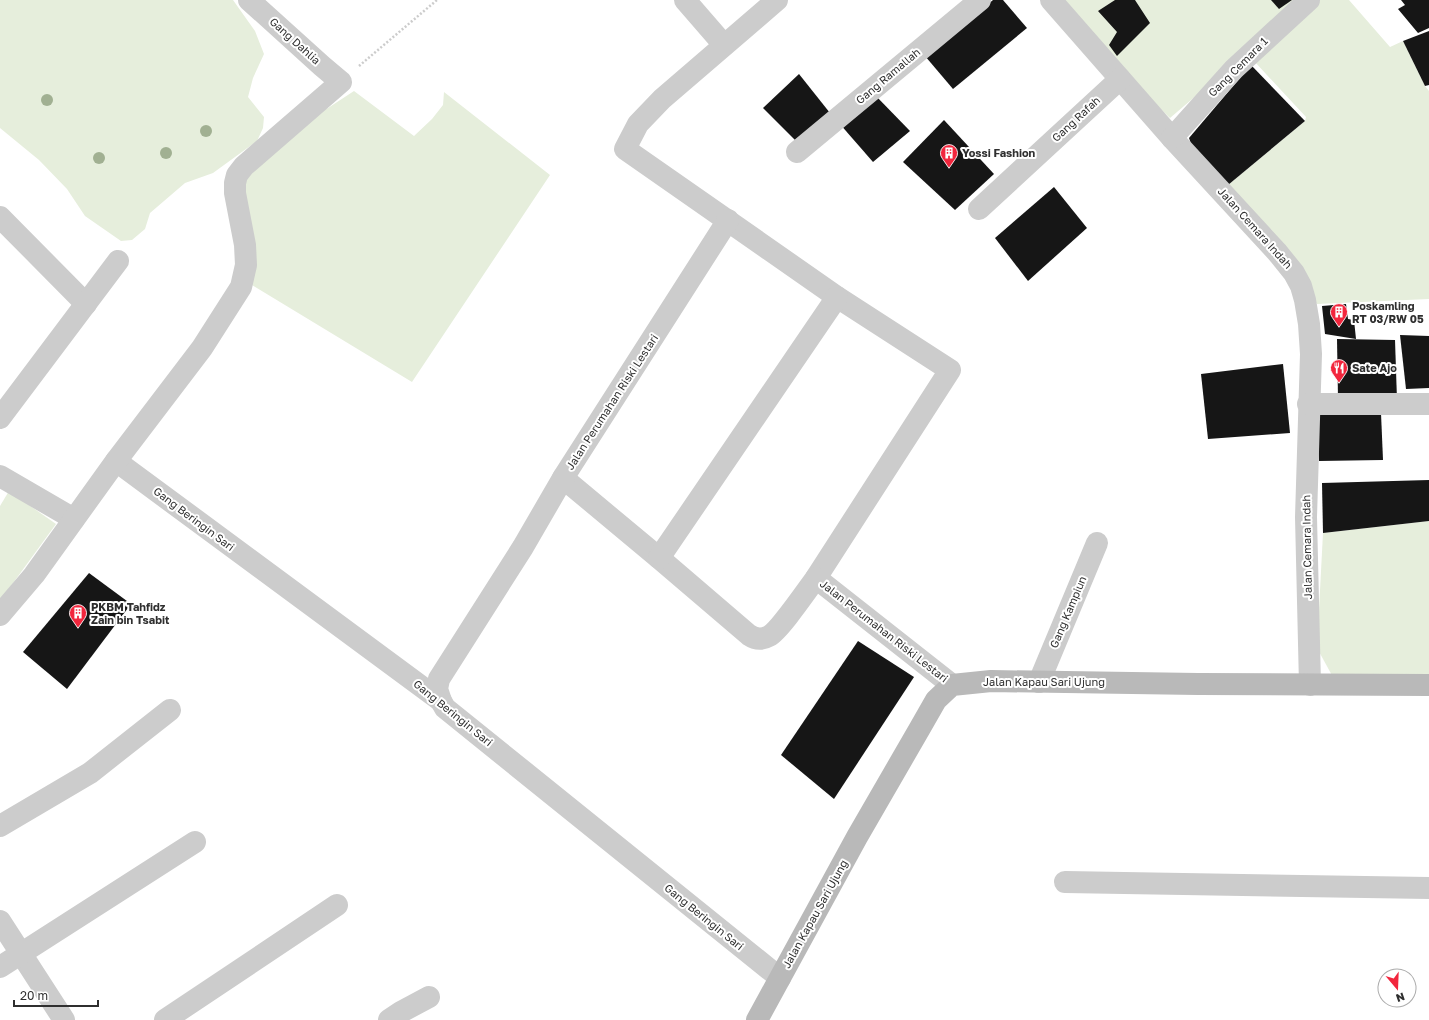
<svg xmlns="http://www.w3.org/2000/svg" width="1429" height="1020" viewBox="0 0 1429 1020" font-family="'Golos Text',sans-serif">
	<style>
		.green { fill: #e6eedc }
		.building { fill: #161616 }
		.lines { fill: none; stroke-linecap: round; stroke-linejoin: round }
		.path { stroke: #ccc; stroke-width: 2.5; stroke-dasharray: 2 2; stroke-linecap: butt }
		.street { stroke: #ccc; stroke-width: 22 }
		.secondary { stroke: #b9b9b9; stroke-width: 22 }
		.tree { fill: #a1b092 }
		.labels { text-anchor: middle; stroke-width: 4; stroke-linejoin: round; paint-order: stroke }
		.street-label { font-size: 11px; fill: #2f2f2f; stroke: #fff }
		.poi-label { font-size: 11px; font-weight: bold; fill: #2f2f2f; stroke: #fff; text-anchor: start }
	</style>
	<rect width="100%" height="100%" fill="#fff"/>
	<!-- green -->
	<g class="green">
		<polygon points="0,0 233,0 255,31 264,54 253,78 248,97 264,117 263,128 257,141 213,173 185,183 150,213 145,229 132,240 121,241 85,216 67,189 39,160 0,128"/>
		<polygon points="1059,0 1308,0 1170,118 1127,77"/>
		<polygon points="1317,0 1349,0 1390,47 1403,41 1425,86 1429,91 1429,299 1317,304 1228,185 1305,121 1306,117 1254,61"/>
		<polygon points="354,91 414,136 432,119 443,105 444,92 550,175 412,382 252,285 242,199 247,170 311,115 328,108"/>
		<polygon points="9,491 56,524 0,601 0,506"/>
		<polygon points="1429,521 1429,678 1334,679 1317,648 1323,533"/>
	</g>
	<!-- building -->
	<g class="building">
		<polygon points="993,0 1003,0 1027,28 953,89 925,56"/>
		<polygon points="1115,0 1135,0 1150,23 1117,56 1109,45 1117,32 1098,11"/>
		<polygon points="1271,0 1292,0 1279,9"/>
		<polygon points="1401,0 1429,0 1429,28 1418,33 1398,9 1405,5"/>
		<polygon points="1429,31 1429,85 1425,86 1403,41"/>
		<polygon points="1251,65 1305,121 1228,185 1195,155 1189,138"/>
		<polygon points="799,74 830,113 800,145 763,108"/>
		<polygon points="875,95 910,131 873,162 839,123"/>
		<polygon points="944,120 994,174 955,210 903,162"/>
		<polygon points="1054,187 1087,228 1028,281 995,238"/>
		<polygon points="1346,304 1348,319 1354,320 1356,339 1325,334 1322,306"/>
		<polygon points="1400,335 1429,336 1429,388 1406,389"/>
		<polygon points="1337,339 1395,340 1397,400 1338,399"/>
		<polygon points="1283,364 1290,433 1208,439 1201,374"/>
		<polygon points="1316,412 1381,413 1383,460 1319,461"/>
		<polygon points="1429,480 1429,521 1323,533 1322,483"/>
		<polygon points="89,573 131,604 67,689 23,652"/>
		<polygon points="858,641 914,677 834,799 781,755"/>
	</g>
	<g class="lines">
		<!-- path -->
		<polyline class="path" points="359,66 437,0"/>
		<!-- street -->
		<g class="street">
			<polyline points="685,0 724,45"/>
			<polyline points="777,0 662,99 638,124 625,149 837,297 950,370 816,578 952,685"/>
			<polyline points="1051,0 1172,138 1277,252 1294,273 1301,286 1305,300 1309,324 1311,354 1306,517 1310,685"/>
			<polyline points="1172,138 1234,69 1309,0"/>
			<polyline points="797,152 980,0"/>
			<polyline points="979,209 1120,79"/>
			<polyline points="0,217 86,304"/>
			<polyline points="1308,404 1429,404"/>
			<polyline points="0,418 118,261"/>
			<polyline points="116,461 441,701 445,708 780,978"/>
			<polyline points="0,476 74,519"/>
			<path d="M563,478L659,558L749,635C755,639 762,640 769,636C779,631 807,590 816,578"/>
			<polyline points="659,558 837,297"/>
			<polyline points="0,615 34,575 116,461 202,348 241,287 246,265 245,245 235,193 235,183 237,175 244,166 341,82 322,66 249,0"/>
			<polyline points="1039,682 1097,543"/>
			<polyline points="441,701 437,689 439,679 523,547 563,478 728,220"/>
			<polyline points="0,826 90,773 170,710"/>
			<polyline points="1065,882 1429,888"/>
			<polyline points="0,921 64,1020"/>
			<polyline points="0,967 195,842"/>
			<polyline points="165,1020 337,905"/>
			<polyline points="389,1020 401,1012 429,997"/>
		</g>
		<!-- secondary -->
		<polyline class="secondary" points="757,1020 857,837 920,728 936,700 952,685 991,681 1198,684 1429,685"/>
	</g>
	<!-- trees -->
	<g class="tree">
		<circle cx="47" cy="100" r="6"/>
		<circle cx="206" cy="131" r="6"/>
		<circle cx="166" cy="153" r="6"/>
		<circle cx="99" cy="158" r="6"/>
	</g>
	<!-- icons -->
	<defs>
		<g id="building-pin" transform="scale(0.9)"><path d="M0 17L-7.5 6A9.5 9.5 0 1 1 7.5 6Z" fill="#f2263d" stroke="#fff"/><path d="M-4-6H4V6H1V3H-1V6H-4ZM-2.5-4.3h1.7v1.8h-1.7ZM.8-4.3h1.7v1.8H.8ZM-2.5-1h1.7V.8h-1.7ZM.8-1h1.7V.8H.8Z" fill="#fff"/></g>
		<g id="restaurant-pin" transform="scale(0.9)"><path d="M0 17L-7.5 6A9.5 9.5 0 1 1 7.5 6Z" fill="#f2263d" stroke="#fff"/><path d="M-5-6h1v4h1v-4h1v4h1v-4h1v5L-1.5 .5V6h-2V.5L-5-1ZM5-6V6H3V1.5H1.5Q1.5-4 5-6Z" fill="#fff"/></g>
	</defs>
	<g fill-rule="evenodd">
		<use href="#building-pin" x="949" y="153"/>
		<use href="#building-pin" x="1339" y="312"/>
		<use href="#restaurant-pin" x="1339" y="368"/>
		<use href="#building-pin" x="78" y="613"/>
	</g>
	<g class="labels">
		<!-- street labels -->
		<g class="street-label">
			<text transform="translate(295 41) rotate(42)" y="4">Gang Dahlia</text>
			<text transform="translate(1238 67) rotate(-45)" y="4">Gang Cemara 1</text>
			<text transform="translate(888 76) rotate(-40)" y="4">Gang Ramallah</text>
			<text transform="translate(1076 119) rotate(-43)" y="4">Gang Rafah</text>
			<text transform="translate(1255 228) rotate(48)" y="4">Jalan Cemara Indah</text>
			<text transform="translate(612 402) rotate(-57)" y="4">Jalan Perumahan Riski Lestari</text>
			<text transform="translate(194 519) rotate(37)" y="4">Gang Beringin Sari</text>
			<text transform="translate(1307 547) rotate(-91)" y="4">Jalan Cemara Indah</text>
			<text transform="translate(1068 612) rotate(-67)" y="4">Gang Kampiun</text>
			<text transform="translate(884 631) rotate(38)" y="4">Jalan Perumahan Riski Lestari</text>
			<text x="1044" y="686">Jalan Kapau Sari Ujung</text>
			<text transform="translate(453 713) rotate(39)" y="4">Gang Beringin Sari</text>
			<text transform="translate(815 914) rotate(-61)" y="4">Jalan Kapau Sari Ujung</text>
			<text transform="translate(704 917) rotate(39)" y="4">Gang Beringin Sari</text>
		</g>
		<!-- poi labels -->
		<g class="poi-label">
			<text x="962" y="157">Yossi Fashion</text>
			<text x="1352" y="310">Poskamling<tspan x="1352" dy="13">RT 03/RW 05</tspan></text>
			<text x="1352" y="372">Sate Ajo</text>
			<text x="91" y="611">PKBM Tahfidz<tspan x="91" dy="13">Zain bin Tsabit</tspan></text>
		</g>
	</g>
	<!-- north arrow -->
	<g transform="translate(1397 988) rotate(161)"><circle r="19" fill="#ffffff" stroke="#acacac"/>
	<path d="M0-3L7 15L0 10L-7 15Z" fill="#f2263d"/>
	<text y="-6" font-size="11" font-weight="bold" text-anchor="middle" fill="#2f2f2f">N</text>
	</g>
	<!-- scale -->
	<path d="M14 1000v6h84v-6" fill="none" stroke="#2f2f2f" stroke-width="2"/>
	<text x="20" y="1000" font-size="12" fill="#2f2f2f" stroke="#ffffff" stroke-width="3" paint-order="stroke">20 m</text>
</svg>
